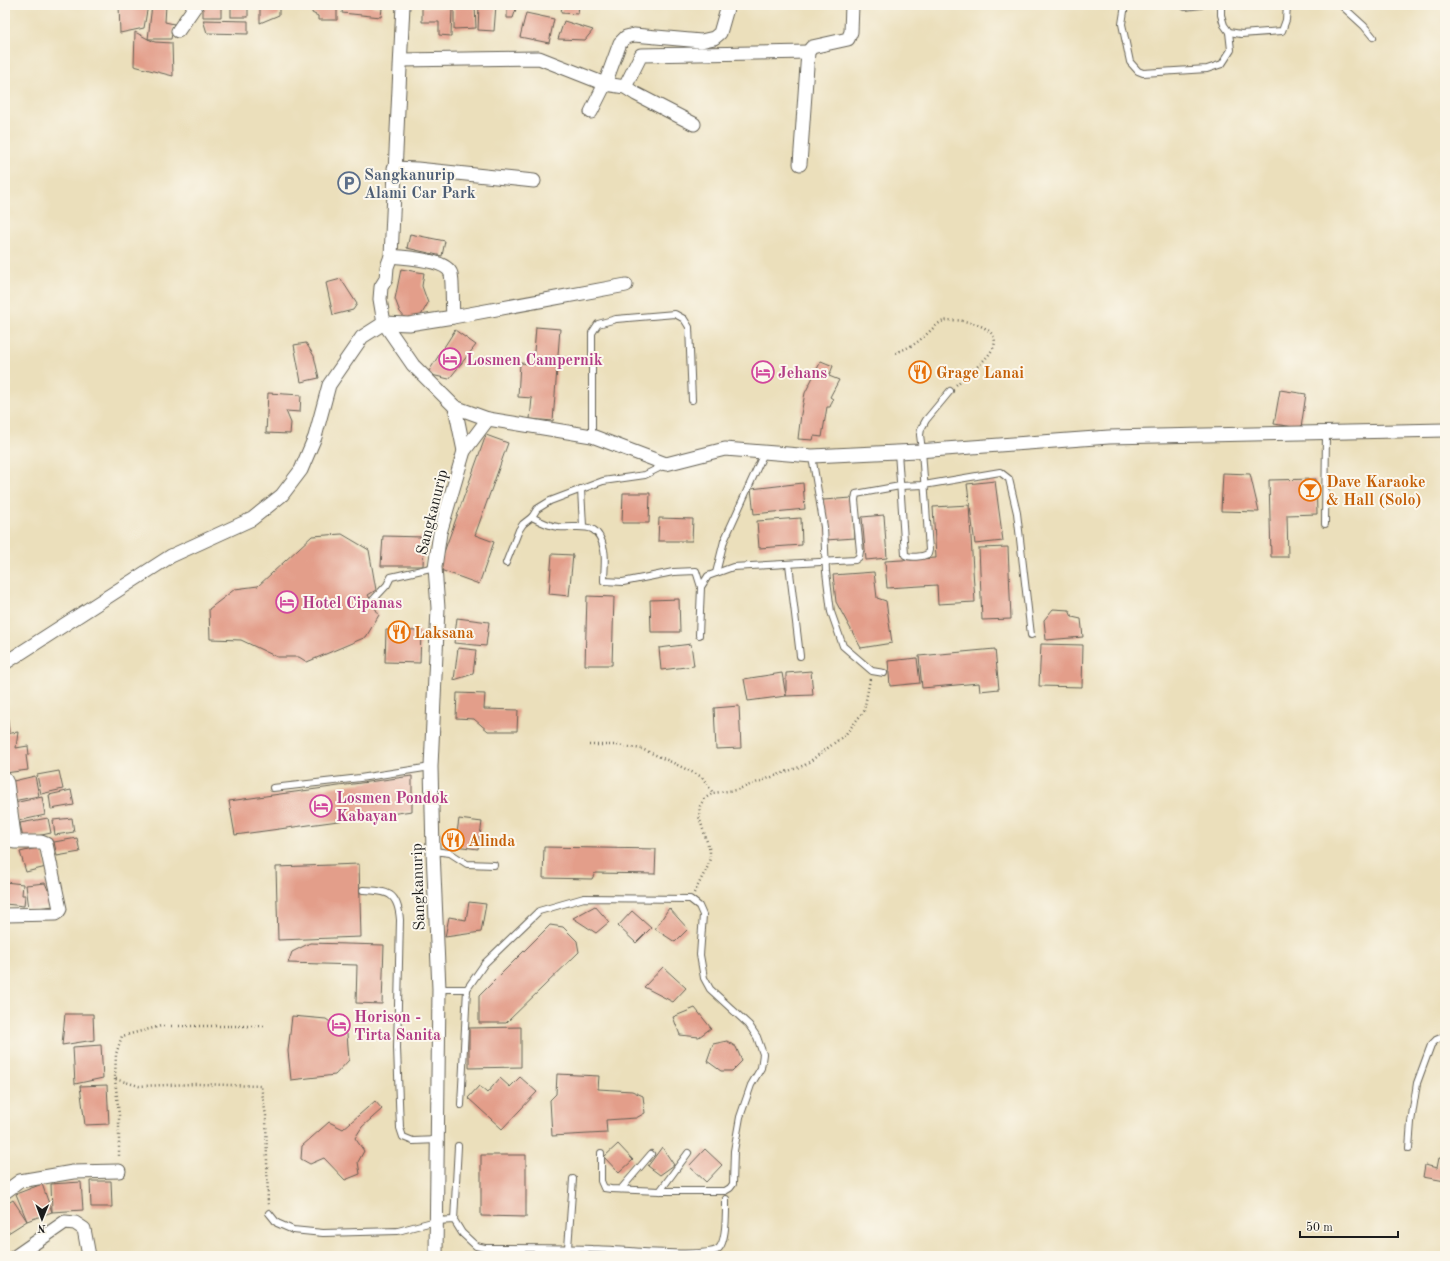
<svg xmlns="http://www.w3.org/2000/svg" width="1450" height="1261" viewBox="0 0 1450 1261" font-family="'Old Standard TT',serif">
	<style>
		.building { fill: #e39e8a }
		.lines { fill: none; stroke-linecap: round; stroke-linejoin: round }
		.service-casing { stroke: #646054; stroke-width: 8 }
		.minor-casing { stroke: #646054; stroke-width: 15 }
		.path { stroke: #646054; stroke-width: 2.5; stroke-dasharray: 1 3; stroke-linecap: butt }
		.service { stroke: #fff; stroke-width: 6 }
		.minor { stroke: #fff; stroke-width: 13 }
		.labels { text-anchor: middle; stroke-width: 4; stroke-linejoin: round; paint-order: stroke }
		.service-label { font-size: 16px; font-weight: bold; fill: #4e5e75; stroke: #fbf7ec; text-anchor: start }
		.hotel-label { font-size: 16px; font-weight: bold; fill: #b23c85; stroke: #fbf7ec; text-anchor: start }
		.food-label { font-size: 16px; font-weight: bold; fill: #c56008; stroke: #fbf7ec; text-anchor: start }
		.street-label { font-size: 16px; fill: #1c1c1c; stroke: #fbf7ec }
	</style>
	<rect width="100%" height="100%" fill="#fbf7ec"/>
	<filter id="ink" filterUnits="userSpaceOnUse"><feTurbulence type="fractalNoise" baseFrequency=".025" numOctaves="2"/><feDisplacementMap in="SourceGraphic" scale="8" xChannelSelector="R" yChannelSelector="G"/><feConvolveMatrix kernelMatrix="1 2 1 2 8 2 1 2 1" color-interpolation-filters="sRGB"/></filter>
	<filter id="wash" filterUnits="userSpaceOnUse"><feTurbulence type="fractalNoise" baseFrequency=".012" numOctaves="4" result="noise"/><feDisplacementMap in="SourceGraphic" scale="16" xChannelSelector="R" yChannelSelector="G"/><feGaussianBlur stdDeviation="0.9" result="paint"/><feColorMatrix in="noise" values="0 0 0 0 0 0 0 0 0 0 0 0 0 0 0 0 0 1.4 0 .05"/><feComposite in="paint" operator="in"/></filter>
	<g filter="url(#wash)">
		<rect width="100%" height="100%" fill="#ebdfbb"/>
		<g id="blocks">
			<!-- building -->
			<g class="building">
				<polygon points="119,5 148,5 144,28 120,33"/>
				<polygon points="152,5 166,5 165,22 174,24 171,39 148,39 155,42 172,43 173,76 134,66 135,32 148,39"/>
				<polygon points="203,5 224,5 224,7 221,7 221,17 203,17"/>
				<rect x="231" y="5" width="17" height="12"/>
				<polygon points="260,5 279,5 279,15 260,23"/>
				<polygon points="313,5 334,5 334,6 337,7 337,20 318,20 318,16 312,13"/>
				<polygon points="343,5 371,5 371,6 382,8 381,17 342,13"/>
				<polygon points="454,5 475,5 476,28 454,29"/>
				<polygon points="479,5 496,5 494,31 478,30"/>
				<polygon points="507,5 517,6 513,18 507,18"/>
				<polygon points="562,5 579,5 578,14 561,13"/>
				<polygon points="422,7 452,8 451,36 439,35 439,22 422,22"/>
				<polygon points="526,13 554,19 549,43 520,37"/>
				<polygon points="203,20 248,21 248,34 207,33"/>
				<polygon points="564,21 593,30 585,40 558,39"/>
				<polygon points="410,234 445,241 442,256 407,248"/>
				<polygon points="401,269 424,273 422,286 428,303 419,319 406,319 400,312 395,299"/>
				<polygon points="341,279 357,304 353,310 333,315 326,283"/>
				<polygon points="536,327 560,329 553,421 530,419 532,398 518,397 520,363 533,364"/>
				<polygon points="455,330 476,345 449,379 427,374"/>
				<polygon points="306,343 314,356 319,378 301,382 294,345"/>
				<polygon points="821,361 833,366 829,376 839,380 830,397 833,399 830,407 827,407 822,437 814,436 813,440 798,439 801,414 805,393"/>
				<polygon points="1280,390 1306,394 1301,428 1274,424"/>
				<polygon points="268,393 301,395 300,412 286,411 291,423 290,434 266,433"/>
				<polygon points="486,435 508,443 475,535 494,542 479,584 438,569"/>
				<polygon points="1223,473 1250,474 1259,512 1221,511"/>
				<polygon points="1316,479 1317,514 1287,515 1288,557 1271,557 1269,480"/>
				<polygon points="995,481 1003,541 975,544 967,484"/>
				<polygon points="803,483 805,509 754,514 751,489"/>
				<polygon points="623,493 650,493 649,523 622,523"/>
				<polygon points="852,498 855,538 826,540 823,500"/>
				<polygon points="969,505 975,602 938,604 937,585 887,588 885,561 936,558 933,507"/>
				<polygon points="884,515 887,558 866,560 862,517"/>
				<polygon points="659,518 693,519 692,541 658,541"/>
				<polygon points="801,518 802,545 759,548 757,521"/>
				<polygon points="342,534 369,550 376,590 368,595 379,615 366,637 307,662 299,657 277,657 241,640 210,639 209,609 235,589 258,586 312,536"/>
				<polygon points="383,536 424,537 423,566 381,566"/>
				<polygon points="1008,547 1011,619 982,620 979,548"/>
				<polygon points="552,554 573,555 569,596 549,594"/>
				<polygon points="874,572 877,598 886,601 892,643 861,648 836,602 833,575"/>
				<polygon points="587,596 614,597 612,665 585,665"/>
				<polygon points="679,599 680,632 651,632 650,600"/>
				<polygon points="1053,609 1069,610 1072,617 1081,619 1083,637 1046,640 1044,620"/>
				<polygon points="457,618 489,622 486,646 454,643"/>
				<polygon points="386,630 421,631 420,663 385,662"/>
				<polygon points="691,644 694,666 661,670 659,648"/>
				<polygon points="1041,644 1083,645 1082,687 1039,686"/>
				<polygon points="458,648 476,650 473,674 454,680"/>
				<polygon points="995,649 999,689 980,691 979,683 922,688 919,656"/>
				<polygon points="917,658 920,683 890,686 888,661"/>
				<polygon points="811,671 813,695 786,696 786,673"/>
				<polygon points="782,673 786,696 748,701 744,679"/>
				<polygon points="457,693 485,694 484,709 518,710 517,731 488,731 474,719 456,718"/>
				<polygon points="739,706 741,748 716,749 714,708"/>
				<polygon points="5,711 7,711 9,732 5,733"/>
				<polygon points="18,732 16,748 28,746 29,755 26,755 28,770 5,773 5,734"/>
				<polygon points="59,771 63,789 41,794 37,775"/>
				<polygon points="35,776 39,796 13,801 9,782"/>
				<polygon points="412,776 412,811 235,835 229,801"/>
				<polygon points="71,790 74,805 51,809 49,795"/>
				<polygon points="42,797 45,815 18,821 14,803"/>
				<polygon points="48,818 51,833 23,839 20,823"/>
				<polygon points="72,818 74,832 55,835 53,820"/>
				<polygon points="459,819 482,822 478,849 455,846"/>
				<polygon points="77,838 80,852 57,856 54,842"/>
				<polygon points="41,847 46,867 26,872 20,852"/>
				<polygon points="544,847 656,849 655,874 595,873 592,879 543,878"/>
				<polygon points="359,864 361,937 278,940 276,867"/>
				<polygon points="5,882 23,884 22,895 25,895 24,906 5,904"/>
				<polygon points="45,883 48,890 52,889 54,906 29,909 26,885"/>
				<polygon points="469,902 486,904 481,932 445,937 449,917 466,920"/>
				<polygon points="595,906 609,922 596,933 573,918"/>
				<polygon points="669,908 688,929 675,942 655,929"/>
				<polygon points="632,911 651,928 636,943 618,926"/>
				<polygon points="550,925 563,927 577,941 579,952 506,1023 479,1023 479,996"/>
				<polygon points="310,943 384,945 382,1004 356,1003 357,965 288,963 292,952"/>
				<polygon points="663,967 686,988 673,1002 644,987"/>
				<polygon points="695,1008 711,1028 699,1037 680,1035 673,1017"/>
				<polygon points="65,1014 93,1014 94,1040 62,1045"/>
				<polygon points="292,1016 326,1019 347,1034 349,1060 335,1075 291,1080 288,1051"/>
				<polygon points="521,1027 521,1067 469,1068 469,1028"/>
				<polygon points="727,1041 736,1047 742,1061 732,1071 721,1071 707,1061 713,1044"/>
				<polygon points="101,1045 103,1078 75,1084 73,1047"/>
				<polygon points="557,1074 599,1076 598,1089 632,1091 643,1096 645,1113 636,1118 606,1120 607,1133 552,1136 550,1100 556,1094"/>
				<polygon points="520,1077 537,1092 502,1129 468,1098 479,1086 487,1093 500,1078 510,1087"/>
				<polygon points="107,1085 109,1124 85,1125 80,1086"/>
				<polygon points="375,1101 382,1109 362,1127 355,1138 364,1151 358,1162 360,1174 345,1180 324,1158 310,1164 301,1159 302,1146 329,1122 343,1129"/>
				<polygon points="618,1144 633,1160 619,1173 604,1157"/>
				<polygon points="662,1147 674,1165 660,1175 648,1166"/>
				<polygon points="705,1149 722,1165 706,1182 689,1166"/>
				<polygon points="481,1155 526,1155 526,1217 481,1216"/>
				<polygon points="1439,1158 1445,1159 1445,1181 1423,1177 1425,1165 1437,1168"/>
				<polygon points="90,1181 111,1181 112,1207 91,1207"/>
				<polygon points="81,1182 83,1210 52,1212 51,1184"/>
				<polygon points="42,1184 52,1212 27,1221 16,1194"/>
				<polygon points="13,1200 27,1221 5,1235 5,1205"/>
			</g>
		</g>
	</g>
	<g filter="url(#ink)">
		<use href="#blocks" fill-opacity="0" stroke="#646054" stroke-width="1"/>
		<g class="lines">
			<!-- service casing -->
			<g class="service-casing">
				<g id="service">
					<polyline points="1125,5 1122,24 1130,62 1138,71 1143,73 1207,69 1222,64 1231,50 1229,32 1224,25 1221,15 1221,5"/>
					<polyline points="1182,5 1185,7 1201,5"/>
					<polyline points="1341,5 1364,26 1373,37"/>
					<polyline points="1229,32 1241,34 1282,31 1286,20 1287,5"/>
					<polyline points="592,436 592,333 598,324 616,319 675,314 684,319 689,327 692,400"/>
					<path d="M898,452L905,555C910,558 922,557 928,554L929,550L922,450L920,435L921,429L926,420L950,391"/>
					<polyline points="812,456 824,527 826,572 831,612 843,646 872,671 884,673"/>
					<polyline points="581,489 583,526"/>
					<path d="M532,517C541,522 549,526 558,527C582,529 598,519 604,550C606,559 604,571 604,581L623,582L673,572L696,571L701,587L699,635"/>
					<polyline points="1325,524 1326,433"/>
					<polyline points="506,563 519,530 523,524 532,517 537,509 550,501 603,481 645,475 665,465"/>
					<polyline points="789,564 800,656"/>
					<polyline points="716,573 724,541 764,453"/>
					<polyline points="701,587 708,576 733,567 855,560 859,557 860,551 855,500 856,494 900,486 924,485 1000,472 1009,479 1017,513 1031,635"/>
					<polyline points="372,601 387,585 391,577 435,567"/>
					<polyline points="273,788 360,778 431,767"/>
					<polyline points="433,851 450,853 467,864 494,865"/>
					<path d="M363,890C388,891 398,892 400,920L397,1048L400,1128L403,1137L413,1141L438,1140"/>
					<polyline points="439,989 467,989"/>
					<polyline points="461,1105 467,989 485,963 539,911 584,898 690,899 699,906 703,915 700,955 704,978 710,989 749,1025 757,1037 763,1054 761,1068 751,1085 740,1117 734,1151 733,1184 730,1188 725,1191 660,1191 611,1189 604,1188 601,1181 601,1153"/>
					<polyline points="1409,1148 1411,1122 1417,1083 1431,1045 1436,1040 1445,1036"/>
					<polyline points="621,1189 651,1154"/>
					<polyline points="660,1191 688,1153"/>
					<path d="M269,1213L277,1223L293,1230L323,1233L398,1231L436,1221L454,1220L462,1233L476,1246L485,1248C521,1248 556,1248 592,1249C613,1249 705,1259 718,1249C727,1242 726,1209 726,1199"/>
					<polyline points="454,1220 458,1146"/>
					<polyline points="568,1248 573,1179"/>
				</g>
			</g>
			<!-- minor casing -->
			<g class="minor-casing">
				<g id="minor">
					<polyline points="403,5 391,256 387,267 386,279 381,287 380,299 384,323 413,365 455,407 488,419 592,436 666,464 725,449 812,456 918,451 1109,437 1445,430"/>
					<polyline points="178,31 196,5"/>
					<polyline points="401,60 539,58 605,84 625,87 636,94 694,124"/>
					<polyline points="625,87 641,55 808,52"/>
					<polyline points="591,112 605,84 620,43 626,37 634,35 701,41 714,38 720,33 728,5"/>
					<polyline points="800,164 808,52 812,47 848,39 851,32 852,5"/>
					<polyline points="394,168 417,169 534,181"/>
					<path d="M391,256C405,258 447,259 451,274C453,283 452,306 453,317"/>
					<polyline points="455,407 464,451"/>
					<polyline points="5,663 171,556 252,519 282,495 301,470 315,437 329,385 362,337 384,323 409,324 453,317 626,285"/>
					<polyline points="5,779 7,783 15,842 41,842 46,844 60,909 58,912 55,914 5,915"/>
					<polyline points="5,1192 20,1181 73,1172 119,1171"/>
					<polyline points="16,1256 65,1222 75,1223 84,1229 89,1256"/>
					<polyline points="436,1256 439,989 433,851 431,767 438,608 435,567 440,533 464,451 488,419"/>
				</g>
			</g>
			<!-- path -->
			<g class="path">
				<path d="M896,353C904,349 913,346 920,340C927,335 934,326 941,322C955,316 1001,325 994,346C989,359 967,375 956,385"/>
				<polyline points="589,745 617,745 642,749 667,760 702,777 713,793"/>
				<polyline points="694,893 708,866 710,858 710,851 699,817 700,806 704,799 713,793 736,790 805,765 845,735 864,711 870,679"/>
				<polyline points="264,1026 161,1026 122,1036 116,1054 115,1079 139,1086 196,1084 261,1086 266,1116 268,1206"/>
				<polyline points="115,1079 119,1115 119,1158"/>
			</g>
			<!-- service -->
			<use href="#service" class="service"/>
			<!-- minor -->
			<use href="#minor" class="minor"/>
		</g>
	</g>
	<!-- icons -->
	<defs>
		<g id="parking-ring" transform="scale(1.15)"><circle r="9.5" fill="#fbf7ec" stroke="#5c6f8a" stroke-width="1.5"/><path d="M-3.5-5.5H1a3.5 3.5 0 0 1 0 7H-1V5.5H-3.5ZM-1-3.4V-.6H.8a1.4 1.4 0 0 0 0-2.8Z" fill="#5c6f8a"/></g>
		<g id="hotel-ring" transform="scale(1.15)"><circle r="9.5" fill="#fbf7ec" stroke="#d1479c" stroke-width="1.5"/><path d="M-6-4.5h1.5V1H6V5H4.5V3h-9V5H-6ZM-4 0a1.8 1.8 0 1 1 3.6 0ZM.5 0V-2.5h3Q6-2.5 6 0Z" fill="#d1479c"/></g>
		<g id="restaurant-ring" transform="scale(1.15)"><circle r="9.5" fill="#fbf7ec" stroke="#e8710a" stroke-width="1.5"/><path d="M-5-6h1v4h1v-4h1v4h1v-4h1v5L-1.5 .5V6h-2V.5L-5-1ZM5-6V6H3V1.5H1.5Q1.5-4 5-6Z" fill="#e8710a"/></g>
		<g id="bar-ring" transform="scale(1.15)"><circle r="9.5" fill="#fbf7ec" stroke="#e8710a" stroke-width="1.5"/><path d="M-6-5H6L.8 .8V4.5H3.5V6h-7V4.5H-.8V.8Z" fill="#e8710a"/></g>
	</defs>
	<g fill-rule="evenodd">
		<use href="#parking-ring" x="349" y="183"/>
		<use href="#hotel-ring" x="450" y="359"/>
		<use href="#hotel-ring" x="763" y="372"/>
		<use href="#restaurant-ring" x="920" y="372"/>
		<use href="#bar-ring" x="1310" y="490"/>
		<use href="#hotel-ring" x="287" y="602"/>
		<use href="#restaurant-ring" x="399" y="632"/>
		<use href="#hotel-ring" x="321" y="806"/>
		<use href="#restaurant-ring" x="453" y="840"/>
		<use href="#hotel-ring" x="339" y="1025"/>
	</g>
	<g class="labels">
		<!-- service labels -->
		<g class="service-label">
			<text x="364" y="180">Sangkanurip<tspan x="364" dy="18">Alami Car Park</tspan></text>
		</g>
		<!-- hotel labels -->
		<g class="hotel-label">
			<text x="466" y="365">Losmen Campernik</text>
			<text x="778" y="378">Jehans</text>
			<text x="302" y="608">Hotel Cipanas</text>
			<text x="336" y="803">Losmen Pondok<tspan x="336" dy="18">Kabayan</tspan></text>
			<text x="354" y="1022">Horison -<tspan x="354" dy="18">Tirta Sanita</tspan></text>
		</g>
		<!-- food labels -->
		<g class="food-label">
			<text x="936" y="378">Grage Lanai</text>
			<text x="1326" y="487">Dave Karaoke<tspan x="1326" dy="18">&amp; Hall (Solo)</tspan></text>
			<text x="414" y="638">Laksana</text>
			<text x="468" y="846">Alinda</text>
		</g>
		<!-- street labels -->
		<g class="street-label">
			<text transform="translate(431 512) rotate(-76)" y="6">Sangkanurip</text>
			<text transform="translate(417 887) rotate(-92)" y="6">Sangkanurip</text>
		</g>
	</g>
	<!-- margin -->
	<rect width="1450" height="1261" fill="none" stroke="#fbf7ec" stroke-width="20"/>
	<!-- north arrow -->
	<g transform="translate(42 1219) rotate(181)" stroke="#fbf7ec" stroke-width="3" paint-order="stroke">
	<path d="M0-3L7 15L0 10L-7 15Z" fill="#1c1c1c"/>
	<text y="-6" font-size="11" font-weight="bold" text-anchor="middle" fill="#1c1c1c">N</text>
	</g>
	<!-- scale -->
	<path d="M1300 1231v6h98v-6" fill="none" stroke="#1c1c1c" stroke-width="2"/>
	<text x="1306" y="1231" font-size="12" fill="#1c1c1c" stroke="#fbf7ec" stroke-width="3" paint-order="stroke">50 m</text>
</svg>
